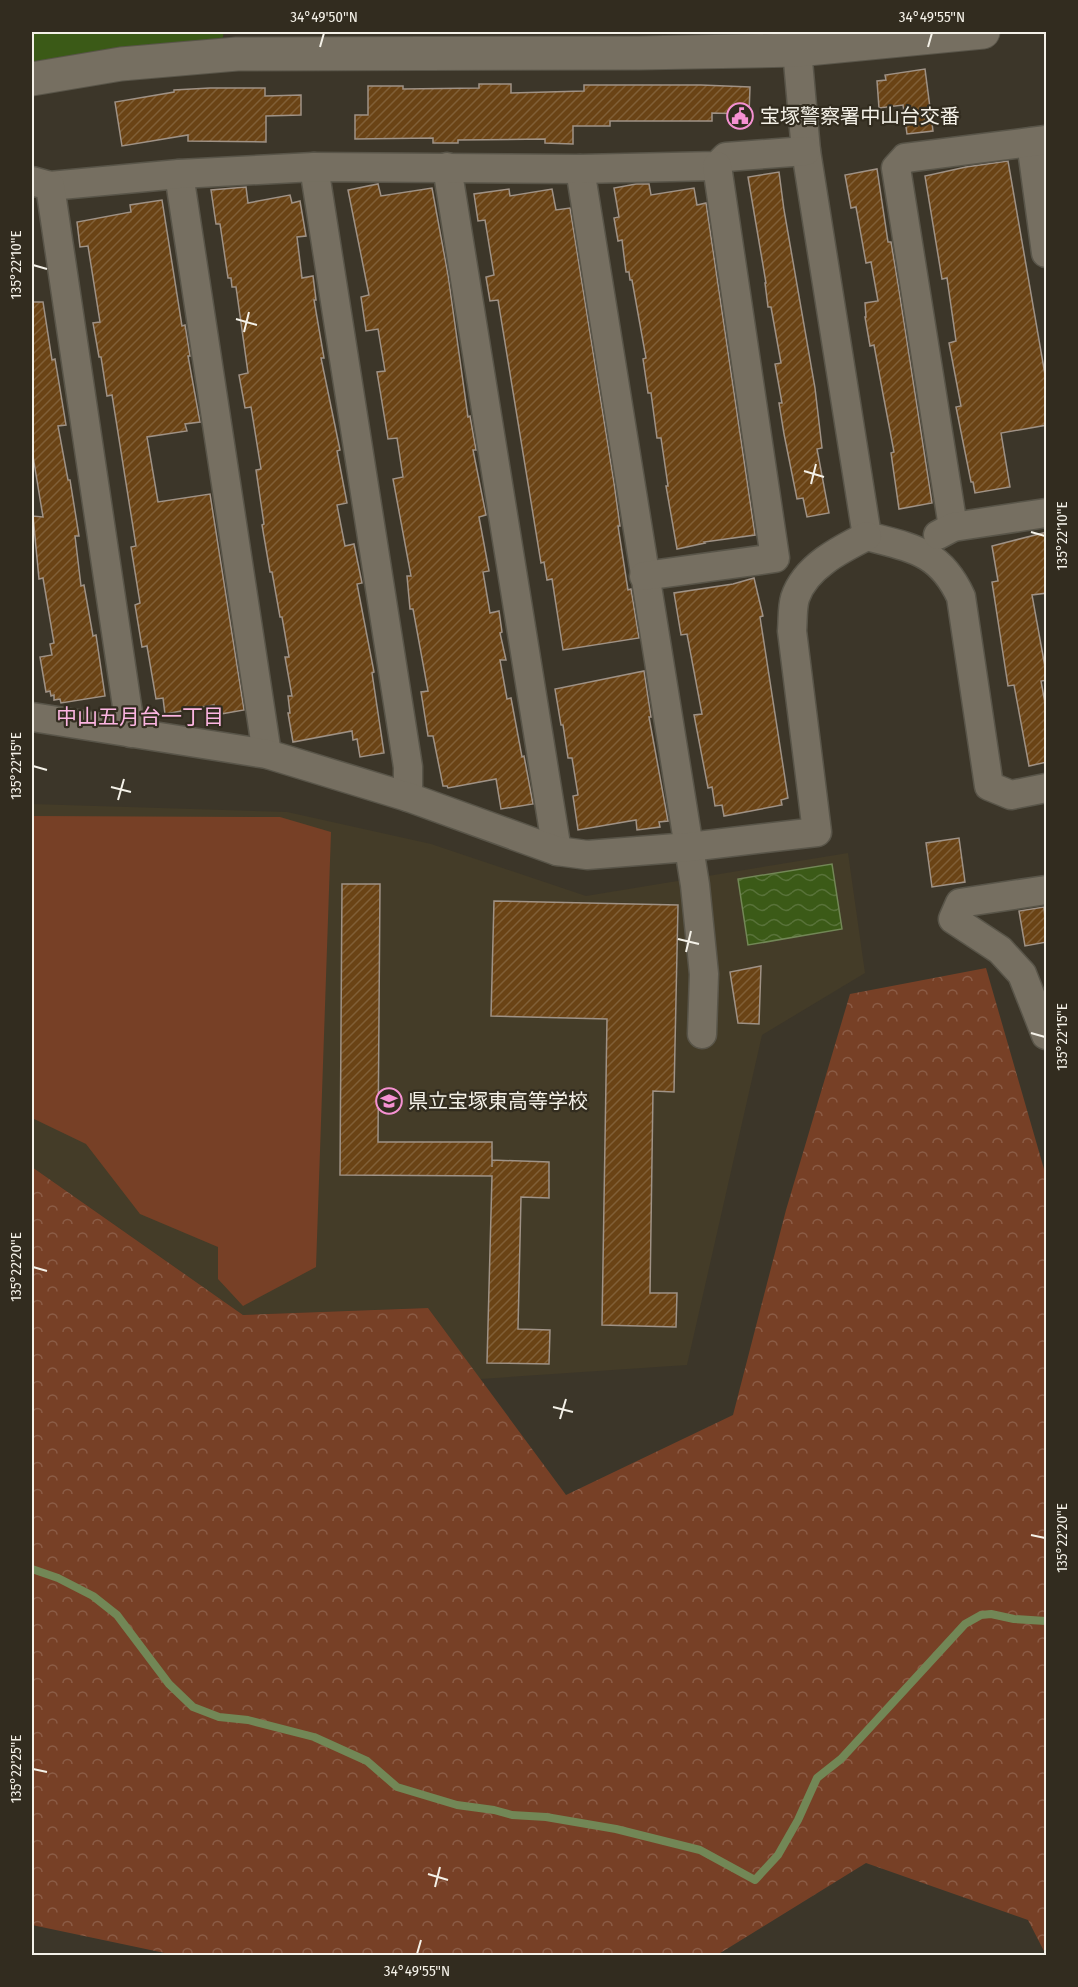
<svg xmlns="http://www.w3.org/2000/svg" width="1078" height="1987" viewBox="0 0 1078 1987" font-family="'Fira Sans Condensed','Noto Sans JP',sans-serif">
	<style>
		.built { fill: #443c28 }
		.forest { fill: url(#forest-crowns) }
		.park { fill: #774026 }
		.water { fill: url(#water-waves); stroke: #728756; stroke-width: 1.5 }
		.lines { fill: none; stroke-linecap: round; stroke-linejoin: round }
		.stream { stroke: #728756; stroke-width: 8 }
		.river { stroke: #3b5a17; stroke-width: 45 }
		.building { fill: url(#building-hatch); stroke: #9f9286; stroke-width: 1.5 }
		.minor-casing { stroke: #595549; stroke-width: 31 }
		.tertiary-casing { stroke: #595549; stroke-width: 35 }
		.minor { stroke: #766f61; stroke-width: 28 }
		.tertiary { stroke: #766f61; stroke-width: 33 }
		.ticks { fill: none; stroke: #f4f1e8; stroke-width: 2 }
		.labels { text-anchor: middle; stroke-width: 4.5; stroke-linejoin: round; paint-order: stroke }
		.poi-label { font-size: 20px; fill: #f4f1e8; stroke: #322c1f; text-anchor: start }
		.neighbourhood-label { font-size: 21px; fill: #fcb5e2; stroke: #322c1f }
		.neatline { fill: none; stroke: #f4f1e8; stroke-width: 2 }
		.ticks-label { font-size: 15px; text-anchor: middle; fill: #f4f1e8 }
	</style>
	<defs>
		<pattern id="forest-crowns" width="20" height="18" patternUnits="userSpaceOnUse" patternTransform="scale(1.5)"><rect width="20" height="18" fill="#774026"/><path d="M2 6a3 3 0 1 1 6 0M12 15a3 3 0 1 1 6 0" fill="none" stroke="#8b5c46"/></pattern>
		<pattern id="water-waves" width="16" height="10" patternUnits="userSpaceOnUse" patternTransform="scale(1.5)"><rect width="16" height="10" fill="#3b5a17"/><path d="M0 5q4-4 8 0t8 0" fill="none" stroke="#587239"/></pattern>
		<pattern id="building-hatch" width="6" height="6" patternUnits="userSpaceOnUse" patternTransform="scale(1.5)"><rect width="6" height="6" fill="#6a4315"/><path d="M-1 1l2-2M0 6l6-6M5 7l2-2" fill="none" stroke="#805f37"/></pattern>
	</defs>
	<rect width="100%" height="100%" fill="#3c3629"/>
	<!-- built -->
	<polygon class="built" points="32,804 287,812 431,844 586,896 848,853 865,973 762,1035 687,1365 480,1379 428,1308 243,1315 32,1167"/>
	<!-- forest -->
	<polygon class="forest" points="986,968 1046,1176 1046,1955 1028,1920 866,1863 717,1955 179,1956 32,1925 32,1167 243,1315 428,1308 566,1495 733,1415 786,1210 850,994"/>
	<!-- park -->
	<polygon class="park" points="32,816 280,817 331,832 316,1267 243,1306 218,1279 218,1247 140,1214 86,1144 32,1118"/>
	<!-- water -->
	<polygon class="water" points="832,864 842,929 748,945 738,879"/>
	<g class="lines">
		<!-- stream -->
		<polyline class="stream" points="32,1569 58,1578 93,1596 117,1615 169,1684 193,1707 219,1717 248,1720 314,1737 367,1761 397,1787 457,1805 494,1810 512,1815 546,1817 616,1829 700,1850 755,1880 778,1855 798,1820 817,1778 841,1759 965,1624 981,1615 991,1614 1014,1619 1046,1621"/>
		<!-- river -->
		<polyline class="river" points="32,54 173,33 201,32"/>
	</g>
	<!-- building -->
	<g class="building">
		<polygon points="925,69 933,131 907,134 903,105 879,108 877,81 886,80 885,75"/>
		<polygon points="479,84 511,84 511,93 584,91 584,85 701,85 750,87 749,114 712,113 712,121 610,121 610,126 573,126 573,144 545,143 545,139 458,140 458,143 433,143 433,138 355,139 355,115 368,115 368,86 403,86 403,89 479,88"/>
		<polygon points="210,88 265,88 265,96 301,95 301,115 266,116 266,142 188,141 188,135 122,146 115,102 174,92 174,90"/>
		<polygon points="1008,161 1047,386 1047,425 1001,433 1010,487 975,493 973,482 971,482 956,407 961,406 949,343 956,341 947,278 942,279 925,176 966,167"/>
		<polygon points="877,169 888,242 891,242 898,284 932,503 899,509 891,453 894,452 883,394 874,345 870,346 865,317 866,317 865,303 878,301 871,262 866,263 856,207 851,208 845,175"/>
		<polygon points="779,172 784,210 815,388 822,448 817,449 829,513 807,517 803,498 797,499 784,434 779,403 782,403 775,364 781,363 771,307 768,307 765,283 766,283 748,177"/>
		<polygon points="378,184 381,196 432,188 448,275 468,417 470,416 476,450 473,450 486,515 479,517 489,571 483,572 490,613 499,611 502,632 500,633 506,660 500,660 507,699 511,698 522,757 524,756 533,804 501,809 496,779 448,788 447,786 443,786 433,736 428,736 421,692 428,691 413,609 410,609 407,576 411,576 393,479 403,477 397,438 388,439 377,372 385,371 378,329 366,331 361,297 369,295 348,190"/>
		<polygon points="636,184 649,184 651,195 694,188 697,205 706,203 755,535 704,542 705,543 677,549 666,486 668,486 661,438 657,438 651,393 648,393 643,359 646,358 632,280 630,280 629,272 626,272 622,240 618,241 614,218 619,217 614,188"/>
		<polygon points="246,187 248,203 290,195 292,203 300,201 306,236 297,237 302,278 313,276 316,300 314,300 324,358 321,358 340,450 337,451 347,503 337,505 345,546 354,544 362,583 357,584 374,672 372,673 384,753 360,757 357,739 353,740 352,731 293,742 288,713 290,713 288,696 292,696 285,657 289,657 282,617 280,617 272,572 270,572 262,525 264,524 256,470 261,469 251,407 245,408 239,375 248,373 236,287 232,287 231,278 228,278 220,224 216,224 211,190"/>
		<polygon points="509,189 510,196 552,189 556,210 570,208 614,483 620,526 618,526 628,590 631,589 639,638 563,650 552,579 547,580 544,562 541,563 498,300 490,301 486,277 494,275 485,220 478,221 474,194"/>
		<polygon points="162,200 182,326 185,325 190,356 188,356 200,422 185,424 187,431 147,437 158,502 210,494 244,710 215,715 214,705 165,714 163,698 156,699 147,646 142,647 135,605 140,603 131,547 136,546 112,395 107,396 101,357 99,357 93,323 100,322 88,246 80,247 77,222 131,212 130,205"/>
		<polygon points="32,302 43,302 52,360 55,359 66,425 58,426 68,480 70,480 79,536 75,536 81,586 84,585 93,636 96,635 105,696 61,703 60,699 54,700 54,695 51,696 50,691 46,692 40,657 52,655 50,644 54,643 43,578 39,579 33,516 43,517 32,450"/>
		<polygon points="1047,532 1047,593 1032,595 1047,678 1047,680 1041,681 1047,714 1047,762 1029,766 1014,685 1008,686 992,582 998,581 992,546"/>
		<polygon points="754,578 763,616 760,617 788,798 781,800 782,805 724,816 722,805 715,806 712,787 708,788 694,715 702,714 687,634 681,635 674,593 733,584"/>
		<polygon points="644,671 651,717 649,717 668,821 659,822 660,827 637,830 636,820 578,830 573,796 578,795 572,758 568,758 563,725 561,725 555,689"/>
		<polygon points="959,838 965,882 932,887 926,843"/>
		<polygon points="342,884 380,884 378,1142 492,1142 492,1167 492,1160 549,1162 549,1198 521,1197 518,1329 550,1330 549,1364 487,1363 492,1176 340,1175"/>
		<polygon points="494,901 678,905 674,1092 653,1091 650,1293 677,1293 676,1327 602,1325 607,1019 491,1016"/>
		<polygon points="1044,907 1047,942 1025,946 1019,911"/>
		<polygon points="761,966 759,1024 738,1023 730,972"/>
	</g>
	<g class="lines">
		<!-- minor casing -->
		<g class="minor-casing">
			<g id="minor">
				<path d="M797,50L806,151L867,536C912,548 940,551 961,597L989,786L1011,795L1046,788"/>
				<polyline points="1031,142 1046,253"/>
				<polyline points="314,167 408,767 408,797"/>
				<polyline points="447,167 557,851"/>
				<polyline points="580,169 695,885 704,974 702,1034"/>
				<polyline points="179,174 267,754"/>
				<polyline points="32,181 50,186 179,174 314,167 580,169 717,166 726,157 806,151"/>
				<polyline points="50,186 131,733"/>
				<polyline points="953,527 896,168 905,158 1046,140"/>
				<polyline points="938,535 953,527 1046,513"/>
				<polyline points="644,576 775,558 717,166"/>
				<path d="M32,717L267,754L408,797L557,851L587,855L689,847L817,832L792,631C793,620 792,608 795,598C805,567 841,549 867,536"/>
				<polyline points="1046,890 960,903 953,919 1000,950 1022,974 1046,1035"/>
			</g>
		</g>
		<!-- tertiary casing -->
		<g class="tertiary-casing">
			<polyline id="tertiary" points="32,79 121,64 237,54 639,53 797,50 983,32"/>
		</g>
		<!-- minor -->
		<use href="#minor" class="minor"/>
		<!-- tertiary -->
		<use href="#tertiary" class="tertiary"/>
	</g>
	<!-- ticks -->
	<path class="ticks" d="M320,47L324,33M928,47L932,33M33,265L47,269M236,319L257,325M244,332L249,312M804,471L824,477M811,484L816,464M1031,532L1045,536M33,766L47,770M111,787L131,792M118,800L124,779M678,939L699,944M686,952L691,931M1031,1033L1045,1037M33,1267L47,1271M553,1407L573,1412M560,1419L566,1399M1031,1535L1045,1538M33,1769L47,1772M428,1874L448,1880M435,1887L440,1867M417,1954L421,1940"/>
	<!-- icons -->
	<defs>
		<g id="civic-ring" transform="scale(1.35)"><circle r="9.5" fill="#322c1f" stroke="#f591d2" stroke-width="1.5"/><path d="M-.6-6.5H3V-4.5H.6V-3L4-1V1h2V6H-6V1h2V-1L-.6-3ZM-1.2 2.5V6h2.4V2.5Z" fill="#f591d2"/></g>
		<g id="school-ring" transform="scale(1.35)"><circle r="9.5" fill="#322c1f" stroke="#f591d2" stroke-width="1.5"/><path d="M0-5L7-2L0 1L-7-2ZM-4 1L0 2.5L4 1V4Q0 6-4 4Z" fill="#f591d2"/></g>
	</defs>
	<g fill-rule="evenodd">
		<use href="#civic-ring" x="740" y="116"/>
		<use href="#school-ring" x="389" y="1101"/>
	</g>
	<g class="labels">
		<!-- poi labels -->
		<g class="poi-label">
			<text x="760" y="123">宝塚警察署中山台交番</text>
			<text x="408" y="1108">県立宝塚東高等学校</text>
		</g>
		<!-- neighbourhood labels -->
		<g class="neighbourhood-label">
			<text x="140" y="724">中山五月台一丁目</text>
		</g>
	</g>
	<!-- border -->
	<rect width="1078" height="1987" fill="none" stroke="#322c1f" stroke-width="66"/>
	<rect x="33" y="33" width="1012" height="1921" class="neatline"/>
	<g class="ticks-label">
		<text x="324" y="22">34°49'50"N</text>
		<text x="932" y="22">34°49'55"N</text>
		<text transform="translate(16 265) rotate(-90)" y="5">135°22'10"E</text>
		<text transform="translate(1062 536) rotate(-90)" y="5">135°22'10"E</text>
		<text transform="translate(16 766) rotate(-90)" y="5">135°22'15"E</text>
		<text transform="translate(1062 1037) rotate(-90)" y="5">135°22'15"E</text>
		<text transform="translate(16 1267) rotate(-90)" y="5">135°22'20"E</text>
		<text transform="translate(1062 1538) rotate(-90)" y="5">135°22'20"E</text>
		<text transform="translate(16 1769) rotate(-90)" y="5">135°22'25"E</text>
		<text x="417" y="1976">34°49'55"N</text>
	</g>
</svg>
